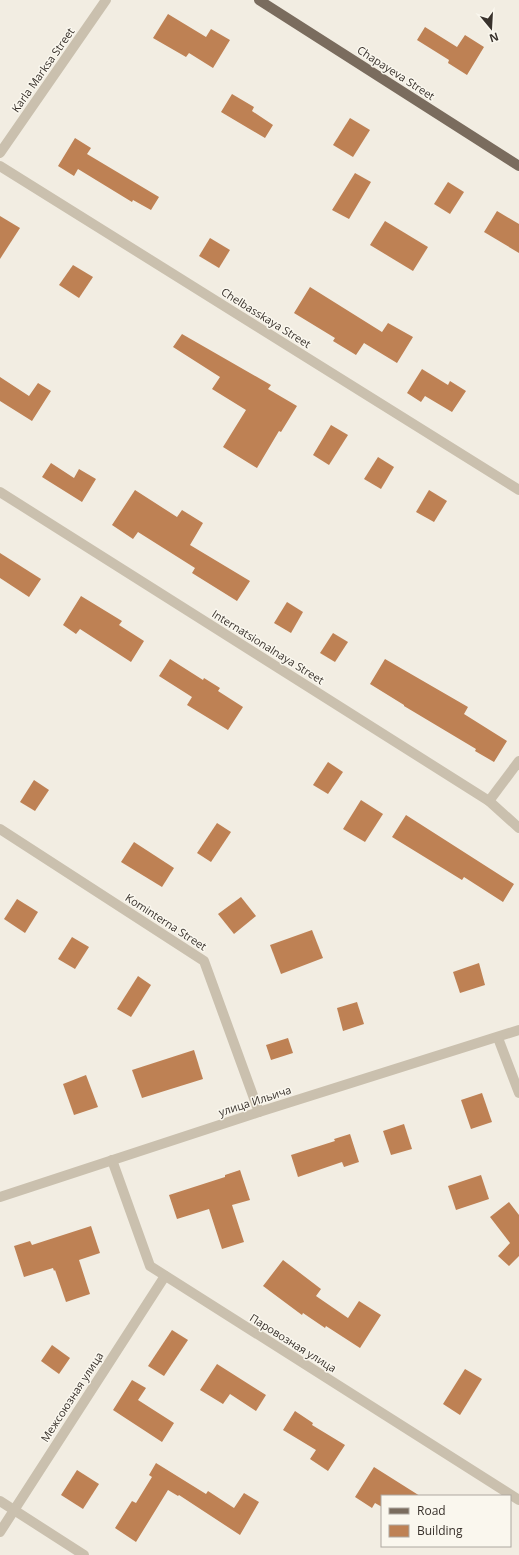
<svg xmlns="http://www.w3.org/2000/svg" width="519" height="1555" viewBox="0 0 519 1555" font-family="'Open Sans',sans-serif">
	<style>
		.building { fill: #be8154 }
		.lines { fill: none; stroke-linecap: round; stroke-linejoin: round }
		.minor { stroke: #cac0ae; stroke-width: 10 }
		.major { stroke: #7a6c5e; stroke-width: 10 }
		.labels { text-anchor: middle; stroke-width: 3; stroke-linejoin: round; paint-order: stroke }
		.street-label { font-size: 11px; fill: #39322c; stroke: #faf7ee }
	</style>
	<rect width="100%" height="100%" fill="#f2ede2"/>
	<!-- building -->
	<g class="building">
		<polygon points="168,14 206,37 211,29 230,40 213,68 189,53 186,57 153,38"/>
		<polygon points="425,27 457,47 465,35 484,47 467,75 448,63 449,60 417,40"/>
		<polygon points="232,94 254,107 252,111 273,125 265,138 221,112"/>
		<polygon points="350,118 370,130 353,157 333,145"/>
		<polygon points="75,138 91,148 87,154 159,197 151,210 133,200 132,202 78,169 74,176 58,166"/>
		<polygon points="355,173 371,182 349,219 332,210"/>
		<polygon points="448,182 464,192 450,214 434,204"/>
		<polygon points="497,211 519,224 519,253 484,232"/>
		<polygon points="0,216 20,228 0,259"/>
		<polygon points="385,221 428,247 413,271 370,245"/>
		<polygon points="210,238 230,250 219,268 199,256"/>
		<polygon points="73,265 93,277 79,298 59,285"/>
		<polygon points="310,287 382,332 388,323 413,337 397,363 364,343 356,355 333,341 335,338 294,313"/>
		<polygon points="182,334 271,385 268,389 297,406 281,432 279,431 257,468 223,447 246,410 212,389 220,377 173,347"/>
		<polygon points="422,369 448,385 450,381 466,391 452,412 425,396 421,402 407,393"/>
		<polygon points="0,377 29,396 38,383 51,391 32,421 0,401"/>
		<polygon points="331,425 348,435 329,465 313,455"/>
		<polygon points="378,457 394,467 381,489 364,479"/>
		<polygon points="51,463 74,478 79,469 96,479 82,502 42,477"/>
		<polygon points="135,490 177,517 182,510 203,523 190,545 250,581 237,601 192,573 195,568 138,532 133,539 112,525"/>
		<polygon points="429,490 447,501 434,522 416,512"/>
		<polygon points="0,553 41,579 29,597 0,578"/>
		<polygon points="81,596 122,621 119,625 144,641 131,662 80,629 76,634 63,625"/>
		<polygon points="287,602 303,612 291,633 274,623"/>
		<polygon points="333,633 348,642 335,662 320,653"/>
		<polygon points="170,659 203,680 204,678 220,688 218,691 243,707 228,730 187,705 192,697 159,676"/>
		<polygon points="385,659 468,707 464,714 507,741 494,762 475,751 476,749 404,706 404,705 370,684"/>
		<polygon points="328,762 343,772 328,794 313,785"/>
		<polygon points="34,780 49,790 35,811 20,802"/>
		<polygon points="361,800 383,814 365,842 343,829"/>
		<polygon points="406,815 514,884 503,902 464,877 462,880 392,837"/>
		<polygon points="217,823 231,832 211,862 197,853"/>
		<polygon points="134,842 174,868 162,887 121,862"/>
		<polygon points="241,897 256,916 234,934 218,914"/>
		<polygon points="17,899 38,912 25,933 4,919"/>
		<polygon points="312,930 323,958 281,974 270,945"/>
		<polygon points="72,937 89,947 75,969 58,959"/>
		<polygon points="479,963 485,985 460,993 453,972"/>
		<polygon points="138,976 151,985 131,1017 117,1009"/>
		<polygon points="357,1002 364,1024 343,1031 337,1008"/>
		<polygon points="288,1038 293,1053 271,1060 266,1045"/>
		<polygon points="194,1050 203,1079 142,1098 132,1070"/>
		<polygon points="86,1075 98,1107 74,1115 63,1084"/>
		<polygon points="482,1093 492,1122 471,1129 461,1100"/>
		<polygon points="404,1124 412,1149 391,1155 383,1131"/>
		<polygon points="350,1134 359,1162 344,1167 342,1162 298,1177 291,1155 335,1141 334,1139"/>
		<polygon points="240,1170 250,1200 232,1205 244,1242 222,1249 209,1209 177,1219 169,1195 225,1177 225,1175"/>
		<polygon points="481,1175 489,1199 456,1210 448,1186"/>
		<polygon points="509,1202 519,1215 519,1256 509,1266 498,1256 510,1243 490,1217"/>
		<polygon points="91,1226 100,1253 79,1260 90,1294 66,1302 55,1270 54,1271 53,1268 24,1277 14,1246 30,1241 32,1245"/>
		<polygon points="283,1260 321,1289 316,1296 348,1318 359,1301 381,1315 360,1348 326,1326 325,1328 303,1313 302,1315 263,1286"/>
		<polygon points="172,1330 188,1340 164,1376 148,1366"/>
		<polygon points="52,1345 70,1358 59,1374 41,1361"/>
		<polygon points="217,1364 266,1395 256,1411 230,1394 223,1404 200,1390"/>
		<polygon points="465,1369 482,1379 460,1415 443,1404"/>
		<polygon points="132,1380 146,1388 138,1400 174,1423 162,1442 113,1410"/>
		<polygon points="295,1411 313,1423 312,1425 345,1445 328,1471 310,1459 316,1450 283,1430"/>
		<polygon points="156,1463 206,1494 208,1491 234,1508 244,1493 259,1502 240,1535 179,1495 178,1496 168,1490 136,1542 115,1528 132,1501 136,1503 152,1477 149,1475"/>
		<polygon points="374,1467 420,1496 382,1496 382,1507 375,1503 372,1508 355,1497"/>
		<polygon points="77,1470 99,1484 83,1509 61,1495"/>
	</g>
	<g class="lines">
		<!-- minor -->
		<g class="minor">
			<polyline points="0,153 106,0"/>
			<polyline points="0,166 519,490"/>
			<polyline points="0,492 489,801 519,828"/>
			<polyline points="489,801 519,761"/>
			<polyline points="0,829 204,961 259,1112"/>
			<polyline points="498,1038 519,1093"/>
			<polyline points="112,1160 150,1266 519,1500"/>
			<polyline points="0,1197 259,1112 519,1030"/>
			<polyline points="0,1501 84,1555"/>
			<polyline points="0,1532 165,1276"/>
		</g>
		<!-- major -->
		<polyline class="major" points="259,0 519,166"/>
	</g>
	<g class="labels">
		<!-- street labels -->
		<g class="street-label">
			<text transform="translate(43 70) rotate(-55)" y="4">Karla Marksa Street</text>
			<text transform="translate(396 73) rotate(33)" y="4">Chapayeva Street</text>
			<text transform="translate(266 318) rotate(32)" y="4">Chelbasskaya Street</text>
			<text transform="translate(268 647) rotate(32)" y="4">Internatsionalnaya Street</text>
			<text transform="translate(166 922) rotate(33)" y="4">Kominterna Street</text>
			<text transform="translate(255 1101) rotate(-18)" y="4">улица Ильича</text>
			<text transform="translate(293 1343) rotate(32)" y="4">Паровозная улица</text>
			<text transform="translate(72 1397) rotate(-57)" y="4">Межсоюзная улица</text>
		</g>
	</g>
	<!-- legend -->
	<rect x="381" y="1495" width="130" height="52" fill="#faf7ee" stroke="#ada8a0"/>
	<rect x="389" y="1508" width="20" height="6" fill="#7a6c5e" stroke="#ada8a0"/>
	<text x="417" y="1515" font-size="12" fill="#39322c">Road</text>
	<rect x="389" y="1525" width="20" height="12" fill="#be8154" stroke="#ada8a0"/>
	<text x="417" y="1535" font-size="12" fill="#39322c">Building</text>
	<!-- north arrow -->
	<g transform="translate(491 28) rotate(162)" stroke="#faf7ee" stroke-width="3" paint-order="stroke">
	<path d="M0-3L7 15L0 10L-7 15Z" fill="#39322c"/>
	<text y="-6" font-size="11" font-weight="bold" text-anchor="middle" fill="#39322c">N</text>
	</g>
</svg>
